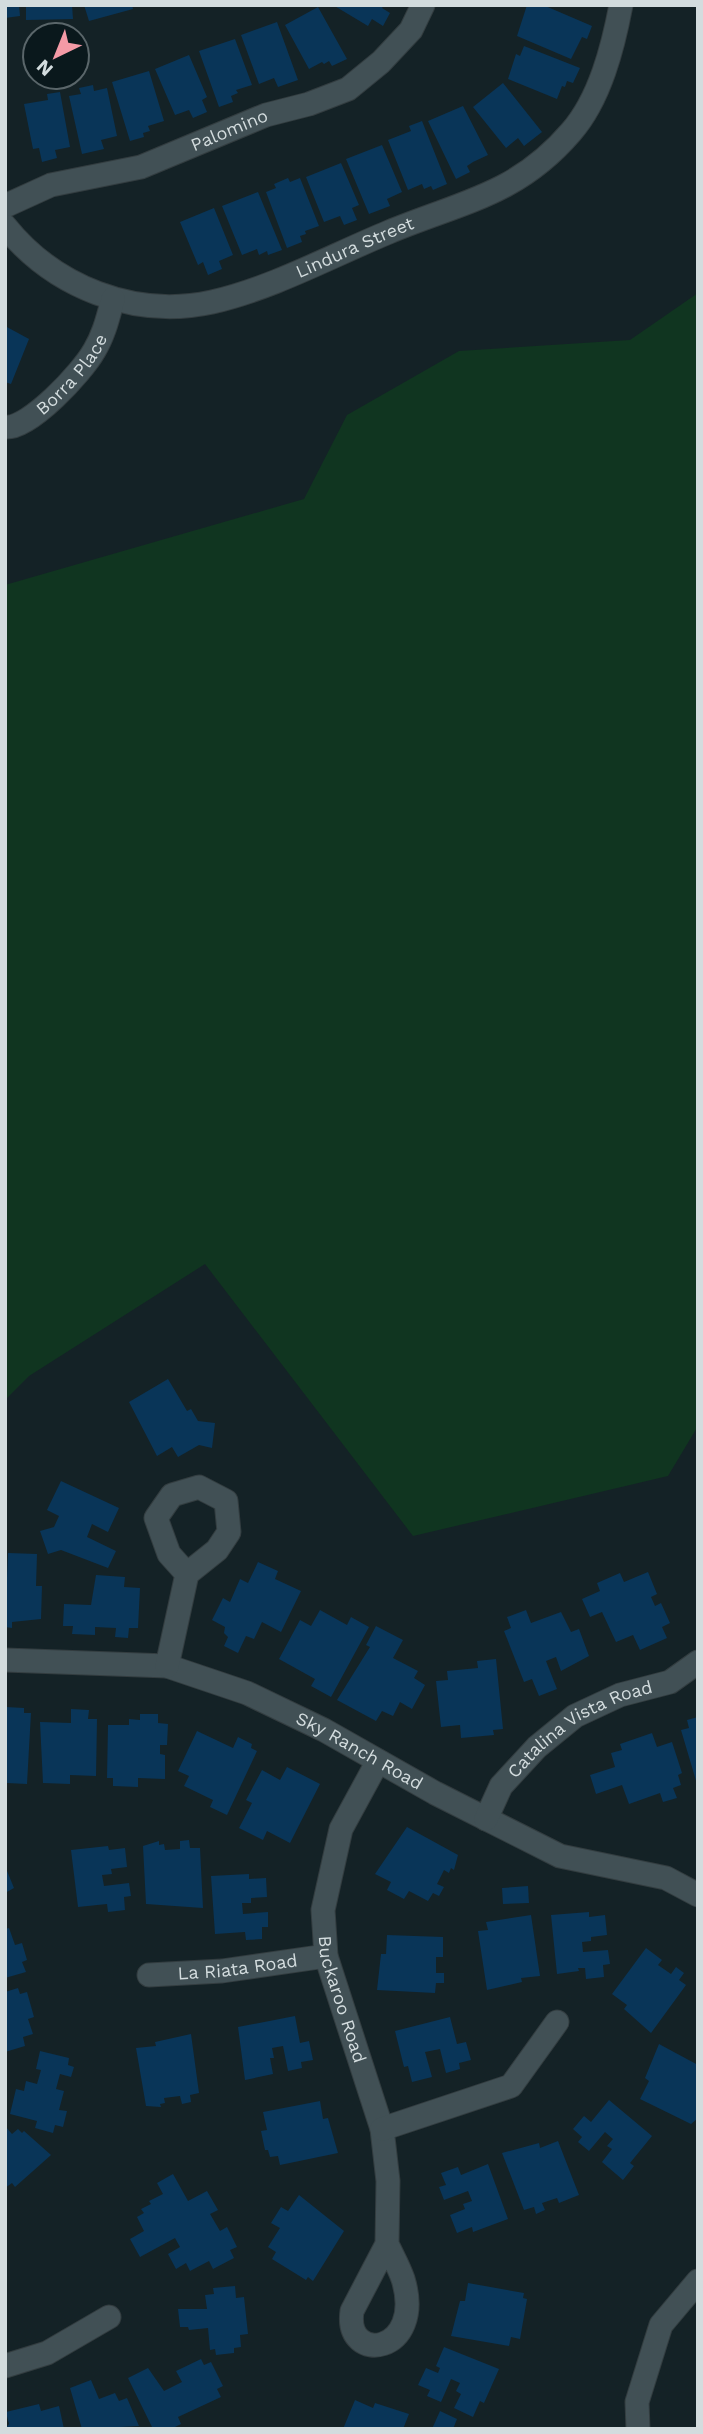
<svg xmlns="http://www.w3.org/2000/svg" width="703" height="2434" viewBox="0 0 703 2434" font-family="'Work Sans',sans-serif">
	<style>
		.green { fill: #103520 }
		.building { fill: #093558 }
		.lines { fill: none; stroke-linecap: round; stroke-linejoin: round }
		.minor-casing { stroke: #333d40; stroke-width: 25 }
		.minor { stroke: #415055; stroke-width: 23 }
		.labels { text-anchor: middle; stroke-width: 7; stroke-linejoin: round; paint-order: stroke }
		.street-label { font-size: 18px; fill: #d3dcde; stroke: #0a181c }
	</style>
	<rect width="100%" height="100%" fill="#142226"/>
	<!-- green -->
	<polygon class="green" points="698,293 698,1426 668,1476 413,1536 205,1264 29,1376 5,1400 5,585 304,499 347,415 459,351 630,340"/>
	<!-- building -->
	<g class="building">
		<polygon points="5,5 19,5 20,16 5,18"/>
		<polygon points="26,5 72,5 73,19 26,20"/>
		<polygon points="84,5 132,5 133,9 89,21"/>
		<polygon points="333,5 384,5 382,8 390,13 383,26 372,19 368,26"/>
		<polygon points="527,5 543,5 592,26 587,39 582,37 571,59 517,36"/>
		<polygon points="318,7 347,59 332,66 329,61 324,64 322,62 309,69 285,25"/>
		<polygon points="277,22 298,80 278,87 274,78 259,84 241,35"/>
		<polygon points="235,39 252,85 236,90 238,93 231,96 233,102 219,107 199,51"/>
		<polygon points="524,46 580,68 573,83 567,81 565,87 562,86 557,99 508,79 516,54 520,56"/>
		<polygon points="189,55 207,97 202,100 207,112 193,118 189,110 175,115 155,69"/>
		<polygon points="149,71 164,121 148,126 150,131 143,133 144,137 130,141 112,82"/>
		<polygon points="503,83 542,132 524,146 518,138 506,148 473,107"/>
		<polygon points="93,85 94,91 107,88 117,136 101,140 104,149 82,154 69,96 81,94 79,88"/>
		<polygon points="60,92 70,147 55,150 57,158 42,162 39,148 33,149 24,104 48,100 47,94"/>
		<polygon points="463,106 488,155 473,162 467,166 470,172 456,179 428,121"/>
		<polygon points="422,121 447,184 433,190 431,186 424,189 422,184 408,190 388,140 411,131 409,126"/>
		<polygon points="382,145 402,192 387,199 390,206 369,214 346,159"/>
		<polygon points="341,163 359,205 352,208 357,220 344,225 340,216 324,222 306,177"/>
		<polygon points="288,178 290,182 300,178 319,226 305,231 306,234 300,236 302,242 287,248 266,192 276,188 274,184"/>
		<polygon points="258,192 282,250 268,255 267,251 259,255 257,249 242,255 222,206"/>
		<polygon points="214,208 233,255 219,261 222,269 208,275 203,262 198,265 180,222"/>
		<polygon points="5,326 29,339 11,384 5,382"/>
		<polygon points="168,1379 187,1411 191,1409 198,1421 215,1423 212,1448 199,1445 178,1457 172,1447 157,1456 129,1402"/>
		<polygon points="61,1481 119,1508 108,1532 92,1524 87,1537 116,1551 108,1568 61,1550 48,1554 40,1531 54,1527 59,1516 47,1510"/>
		<polygon points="8,1553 37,1554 36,1586 42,1586 41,1619 12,1622 12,1628 5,1627"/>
		<polygon points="258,1562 278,1571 275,1579 301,1591 281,1632 262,1622 254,1639 246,1636 238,1653 224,1646 228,1637 224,1633 225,1627 212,1620 223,1598 230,1602 240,1579 248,1583"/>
		<polygon points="648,1572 657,1594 651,1597 655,1606 661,1603 670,1623 662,1627 667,1638 640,1650 633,1635 616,1642 602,1612 590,1617 582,1599 600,1591 597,1583 620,1573 624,1582"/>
		<polygon points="96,1575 125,1577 124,1587 140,1588 138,1628 129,1628 128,1638 115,1637 116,1628 95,1627 95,1635 72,1634 73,1626 63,1626 64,1604 91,1605"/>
		<polygon points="320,1610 347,1625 351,1617 369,1627 331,1697 311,1686 315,1679 279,1659 300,1620 311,1626"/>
		<polygon points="526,1610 531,1623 561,1612 571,1632 579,1629 589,1656 561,1671 556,1657 546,1661 557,1689 539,1696 532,1679 524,1682 504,1631 511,1628 507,1617"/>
		<polygon points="376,1626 403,1640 393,1658 418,1671 414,1678 425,1685 412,1709 400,1702 393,1716 382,1711 376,1721 337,1700 370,1647 366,1645"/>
		<polygon points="496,1659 503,1729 493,1730 494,1735 461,1738 460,1725 441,1727 436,1681 448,1680 447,1671 478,1668 477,1661"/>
		<polygon points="6,1707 24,1708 24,1713 31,1713 27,1784 7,1783"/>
		<polygon points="71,1709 89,1710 88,1719 97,1719 96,1776 70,1775 70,1784 43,1783 40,1722 71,1723"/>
		<polygon points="140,1714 158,1714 158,1723 168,1724 167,1745 160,1745 160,1754 165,1755 165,1779 138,1778 138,1787 113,1786 113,1778 107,1778 108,1725 129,1725 129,1719 140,1720"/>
		<polygon points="698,1717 698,1784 697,1784 681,1730 689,1728 687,1720"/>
		<polygon points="197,1731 233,1748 238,1737 252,1744 251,1748 257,1751 227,1815 210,1807 213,1800 184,1786 189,1776 178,1771"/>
		<polygon points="652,1733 657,1747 672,1742 682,1773 678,1775 681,1785 673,1788 677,1798 663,1802 660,1793 629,1804 622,1785 596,1794 590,1775 615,1767 611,1753 622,1750 620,1744"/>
		<polygon points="287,1767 320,1784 290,1843 267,1831 263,1840 239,1828 252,1803 246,1800 262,1770 280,1780"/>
		<polygon points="407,1827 458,1855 454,1870 451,1868 449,1873 444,1870 437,1884 444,1887 439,1896 433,1893 428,1901 409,1891 404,1899 387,1890 391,1882 375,1874"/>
		<polygon points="189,1840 190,1848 200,1848 203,1908 146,1904 143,1846 159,1841 159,1845 164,1844 165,1850 180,1849 180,1841"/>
		<polygon points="108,1846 109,1850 125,1848 127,1867 111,1869 112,1874 102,1875 104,1886 129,1883 131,1896 124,1897 125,1910 108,1912 107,1904 78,1907 71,1850"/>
		<polygon points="5,1866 14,1888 5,1893"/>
		<polygon points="249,1874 249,1879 266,1878 267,1897 251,1898 251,1903 242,1903 243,1914 268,1912 268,1927 262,1927 262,1939 246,1940 245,1932 215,1934 211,1876"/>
		<polygon points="528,1886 529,1903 503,1904 502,1888"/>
		<polygon points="589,1912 589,1917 605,1915 607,1935 591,1937 591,1941 582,1942 583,1952 608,1950 610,1964 603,1965 604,1977 586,1979 585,1968 578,1968 579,1971 557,1974 551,1915"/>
		<polygon points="531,1915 540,1976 521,1978 522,1982 487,1990 478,1931 488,1930 486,1922"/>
		<polygon points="9,1928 15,1945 22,1943 27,1960 22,1962 26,1972 5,1978 5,1929"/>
		<polygon points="387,1935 443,1937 443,1957 436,1957 436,1973 444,1973 444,1983 436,1983 435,1993 377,1990 381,1954 386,1954"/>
		<polygon points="646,1948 662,1960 658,1965 671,1974 676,1967 684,1973 679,1980 686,1985 651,2033 624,2009 627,2005 612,1994"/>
		<polygon points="18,1988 20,1994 27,1992 34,2017 28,2019 33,2034 23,2037 25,2046 5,2052 5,1992"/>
		<polygon points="295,2016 300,2043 309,2041 313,2060 301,2062 302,2068 288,2071 283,2046 272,2048 274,2058 270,2058 273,2074 245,2080 238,2027"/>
		<polygon points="450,2017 457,2044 466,2042 471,2060 459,2063 460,2069 446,2073 440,2049 425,2052 432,2077 412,2082 408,2066 404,2067 395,2031"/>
		<polygon points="191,2034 199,2093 190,2095 191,2102 182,2104 180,2096 164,2098 165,2103 160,2104 161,2107 146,2106 136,2048 156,2046 155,2042"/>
		<polygon points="659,2044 698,2065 698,2118 691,2124 640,2099 649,2081 645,2078"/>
		<polygon points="40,2051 69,2058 68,2065 74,2067 71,2077 60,2074 56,2089 64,2091 59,2110 67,2111 63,2127 55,2125 53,2133 35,2128 37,2121 10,2114 16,2089 24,2091 26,2081 37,2084 41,2070 36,2069"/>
		<polygon points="609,2100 652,2136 630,2163 634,2166 623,2180 602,2162 612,2149 607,2146 613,2139 605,2132 589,2151 578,2142 582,2137 573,2129 584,2116 591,2122"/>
		<polygon points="320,2101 323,2119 328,2118 338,2153 280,2165 278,2156 270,2157 268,2150 265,2150 261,2131 267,2130 263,2112"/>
		<polygon points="5,2126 12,2134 18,2129 22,2133 24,2131 51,2155 15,2187 12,2183 5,2188"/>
		<polygon points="558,2141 579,2195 559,2203 557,2198 542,2203 545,2210 536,2214 534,2207 524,2210 502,2153 539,2143 540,2148"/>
		<polygon points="488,2164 508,2219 473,2232 472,2227 457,2233 450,2215 465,2209 463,2204 472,2201 468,2191 444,2200 439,2187 446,2185 441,2173 458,2167 461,2175"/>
		<polygon points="173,2174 188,2201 207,2191 218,2210 210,2214 220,2231 227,2227 237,2247 230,2250 234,2258 213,2269 209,2261 190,2271 186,2263 176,2269 168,2254 180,2247 175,2238 140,2257 130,2239 144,2231 137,2217 144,2213 141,2209 151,2204 149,2201 163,2194 157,2183"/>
		<polygon points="299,2195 344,2231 313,2281 308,2277 306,2280 272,2259 276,2252 268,2247 280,2228 271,2223 281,2207 288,2211"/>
		<polygon points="468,2283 524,2293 523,2298 527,2299 520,2339 511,2337 509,2346 451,2336 460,2301 465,2301"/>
		<polygon points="235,2286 236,2298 244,2297 248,2334 240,2335 241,2347 234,2348 234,2353 216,2355 215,2349 210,2350 208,2328 189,2330 188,2327 180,2327 178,2309 207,2309 205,2295 214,2294 213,2288"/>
		<polygon points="444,2347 499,2369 484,2403 480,2401 473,2417 454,2408 461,2394 456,2391 460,2383 451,2379 441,2402 427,2396 430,2390 418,2385 426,2368 438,2373 440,2368 436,2366"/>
		<polygon points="201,2359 204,2365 211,2362 223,2386 217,2389 221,2397 178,2417 181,2424 171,2429 153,2429 128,2378 148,2368 164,2391 182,2382 176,2371"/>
		<polygon points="91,2380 99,2399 115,2393 119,2401 127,2398 139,2426 82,2429 70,2388"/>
		<polygon points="355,2400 373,2408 375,2403 409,2414 403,2429 343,2429"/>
		<polygon points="39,2404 41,2411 59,2406 64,2429 5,2429 9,2424 6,2412"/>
		<polygon points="440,2411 457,2419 453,2429 432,2429"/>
	</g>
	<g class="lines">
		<!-- minor casing -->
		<g class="minor-casing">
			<g id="minor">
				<path id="s1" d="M5,206L51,185L141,167L266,115L309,104L348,89L381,62L411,30L423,5"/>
				<path id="s2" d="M5,226C54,287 134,319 212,302C273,288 331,256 389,232C461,202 517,195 571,132C600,99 613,47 621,5"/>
				<path id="s3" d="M5,427C29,430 83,371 94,351C104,335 108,317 113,299"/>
				<path id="s4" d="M5,1660L167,1666L247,1693L324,1730L435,1793L560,1856L666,1878L698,1895"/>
				<polyline points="167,1666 187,1574 217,1550 229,1532 226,1501 199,1487 172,1495 156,1518 169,1554 187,1574"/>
				<path id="s5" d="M378,1761L341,1829L323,1910L326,1956L382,2129L388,2181L387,2244L352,2311C344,2366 426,2354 403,2279C399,2267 392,2255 387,2244"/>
				<path id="s6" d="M486,1819L501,1786L537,1747L575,1716L620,1695L670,1682L698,1662"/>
				<path id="s7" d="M149,1975L222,1971L326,1956"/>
				<polyline points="382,2129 511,2086 557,2022"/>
				<polyline points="5,2366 47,2353 109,2317"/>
				<polyline points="638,2429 637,2402 661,2325 698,2281"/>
			</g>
		</g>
		<!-- minor -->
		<use href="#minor" class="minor"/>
	</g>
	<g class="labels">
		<!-- street labels -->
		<g class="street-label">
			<text dy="6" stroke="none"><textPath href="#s1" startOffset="238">Palomino</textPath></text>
			<text dy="6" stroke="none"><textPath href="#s2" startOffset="385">Lindura Street</textPath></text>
			<text dy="6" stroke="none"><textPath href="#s3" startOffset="88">Borra Place</textPath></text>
			<text dy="6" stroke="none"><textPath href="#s6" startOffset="136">Catalina Vista Road</textPath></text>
			<text dy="6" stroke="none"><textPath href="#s4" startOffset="373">Sky Ranch Road</textPath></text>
			<text dy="6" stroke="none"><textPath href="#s7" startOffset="89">La Riata Road</textPath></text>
			<text dy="6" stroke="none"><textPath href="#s5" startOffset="252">Buckaroo Road</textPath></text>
		</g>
	</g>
	<!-- border -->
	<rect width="703" height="2434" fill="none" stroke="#d3dcde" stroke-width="14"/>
	<!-- north arrow -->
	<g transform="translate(56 56) rotate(223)"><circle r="33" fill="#0a181c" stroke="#5a666a" stroke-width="2"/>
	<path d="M0-5L12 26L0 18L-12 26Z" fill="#f49aa6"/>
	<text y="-10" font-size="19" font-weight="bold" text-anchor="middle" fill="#d3dcde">N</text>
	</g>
</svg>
